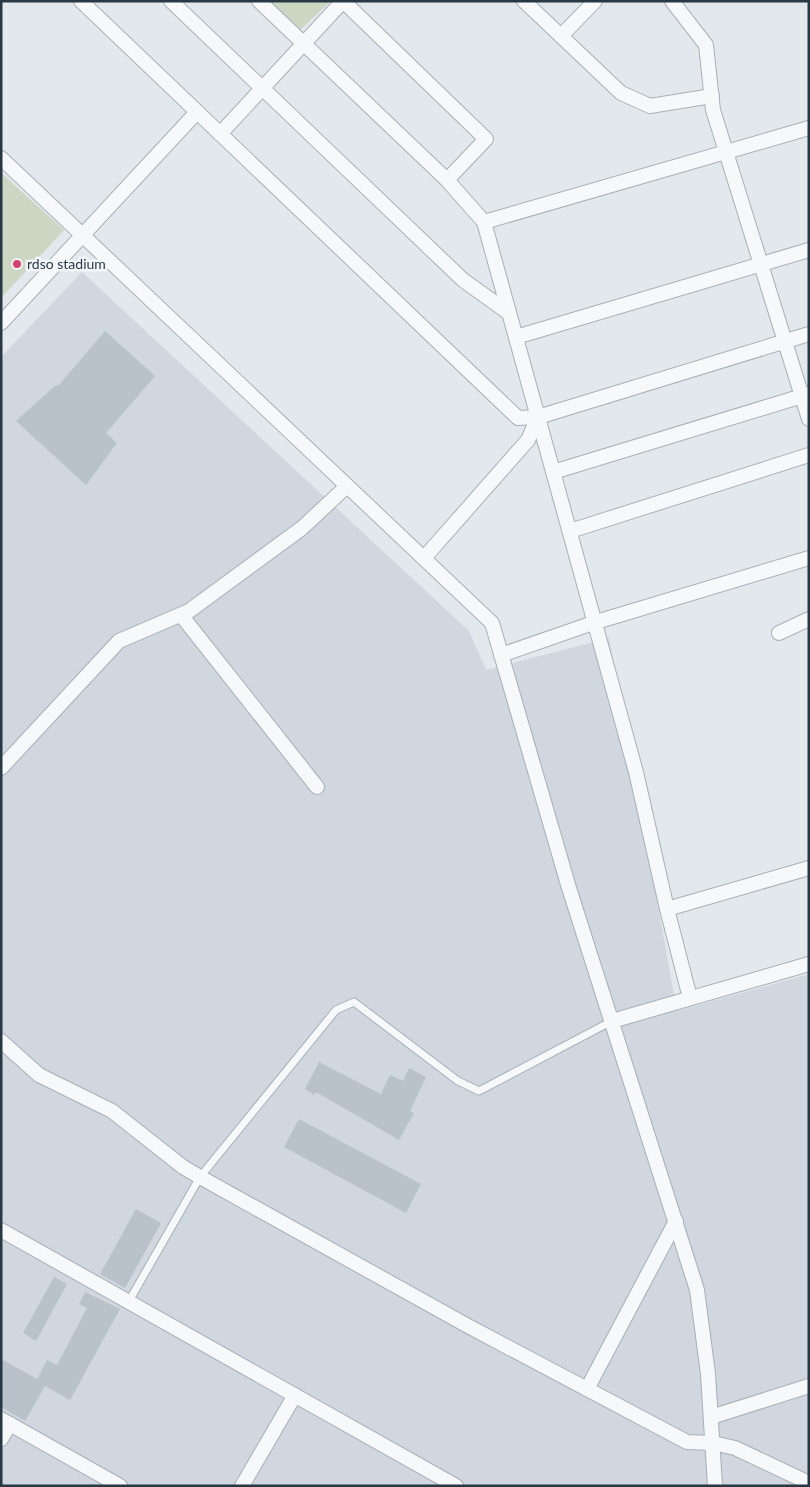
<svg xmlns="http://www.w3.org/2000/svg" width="810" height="1487" viewBox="0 0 810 1487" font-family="Lato,sans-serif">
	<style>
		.built { fill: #d0d7de }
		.green { fill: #cbd6c3 }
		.building { fill: #b9c2ca }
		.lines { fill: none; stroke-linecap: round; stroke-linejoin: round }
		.lane-casing { stroke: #a7b0b7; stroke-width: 9 }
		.street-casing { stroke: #a7b0b7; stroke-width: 16 }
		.lane { stroke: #f6f8fa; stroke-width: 7 }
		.street { stroke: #f6f8fa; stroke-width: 14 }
		.poi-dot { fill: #d8406f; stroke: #f3f6f9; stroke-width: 2 }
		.labels { text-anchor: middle; stroke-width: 5; stroke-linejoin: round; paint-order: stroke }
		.poi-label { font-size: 14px; fill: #293845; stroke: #f3f6f9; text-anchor: start }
	</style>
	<rect width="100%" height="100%" fill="#e3e8ec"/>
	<!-- built -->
	<polygon class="built" points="82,272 469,631 486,670 609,638 677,1011 809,974 809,1486 1,1486 1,357"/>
	<!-- green -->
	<g class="green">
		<polygon points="269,1 331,1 299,31"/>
		<polygon points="1,173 64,230 1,298"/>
	</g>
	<!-- building -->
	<g class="building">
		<polygon points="105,331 155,376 106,433 117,443 86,485 16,421 56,385 58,386"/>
		<polygon points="319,1062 381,1094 390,1075 403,1081 409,1068 426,1077 410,1111 414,1113 399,1140 316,1092 314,1095 305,1089"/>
		<polygon points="299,1119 421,1184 406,1213 284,1147"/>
		<polygon points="136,1209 161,1223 125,1288 100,1274"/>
		<polygon points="54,1277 67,1284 36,1341 23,1333"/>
		<polygon points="85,1292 120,1309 70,1400 45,1386 25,1421 1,1407 1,1359 37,1379 47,1360 57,1365 87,1308 79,1304"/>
	</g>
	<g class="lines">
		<!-- lane casing -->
		<g class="lane-casing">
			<polyline id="lane" points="129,1301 200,1177 336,1010 354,1002 458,1081 479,1091 612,1021"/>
		</g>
		<!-- street casing -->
		<g class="street-casing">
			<g id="street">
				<polyline points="81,1 518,418 538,417 809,334"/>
				<polyline points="171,1 463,280 509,313"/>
				<polyline points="259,1 447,180 484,222 636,772 667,909"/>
				<polyline points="343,1 486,139 447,180"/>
				<polyline points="524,1 621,93 650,106 712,96"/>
				<polyline points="672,1 706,45 713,110 809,419"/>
				<polyline points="561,36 595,1"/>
				<polyline points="220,134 343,1"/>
				<polyline points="1,158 492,623 569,888 697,1290 708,1374 715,1486"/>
				<polyline points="484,222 809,128"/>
				<polyline points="1,323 197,112"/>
				<polyline points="516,337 809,250"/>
				<polyline points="553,472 809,394"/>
				<polyline points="570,531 809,455"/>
				<polyline points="424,558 528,440 538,417"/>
				<polyline points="181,615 317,787"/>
				<polyline points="779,633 809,619"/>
				<polyline points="501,655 596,622 809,558"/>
				<polyline points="1,768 119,641 189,611 302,528 347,486"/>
				<polyline points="690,998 667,909 809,868"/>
				<polyline points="612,1021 809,964"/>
				<polyline points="1,1041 39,1075 112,1111 183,1167 200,1177 468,1326 687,1442 713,1443 735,1448 809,1483"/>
				<polyline points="1,1230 456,1486"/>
				<polyline points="587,1389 676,1221"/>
				<polyline points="711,1417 809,1386"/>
				<polyline points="1,1419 120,1486"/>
				<polyline points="1,1439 10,1424"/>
				<polyline points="242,1486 295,1395"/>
			</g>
		</g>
		<!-- lane -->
		<use href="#lane" class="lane"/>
		<!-- street -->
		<use href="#street" class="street"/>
	</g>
	<!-- markers -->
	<circle class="poi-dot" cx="17" cy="264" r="5"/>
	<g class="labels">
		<!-- poi labels -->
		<g class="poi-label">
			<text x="27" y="269">rdso stadium</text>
		</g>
	</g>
	<!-- border -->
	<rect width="810" height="1487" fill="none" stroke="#293845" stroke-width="5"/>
</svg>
